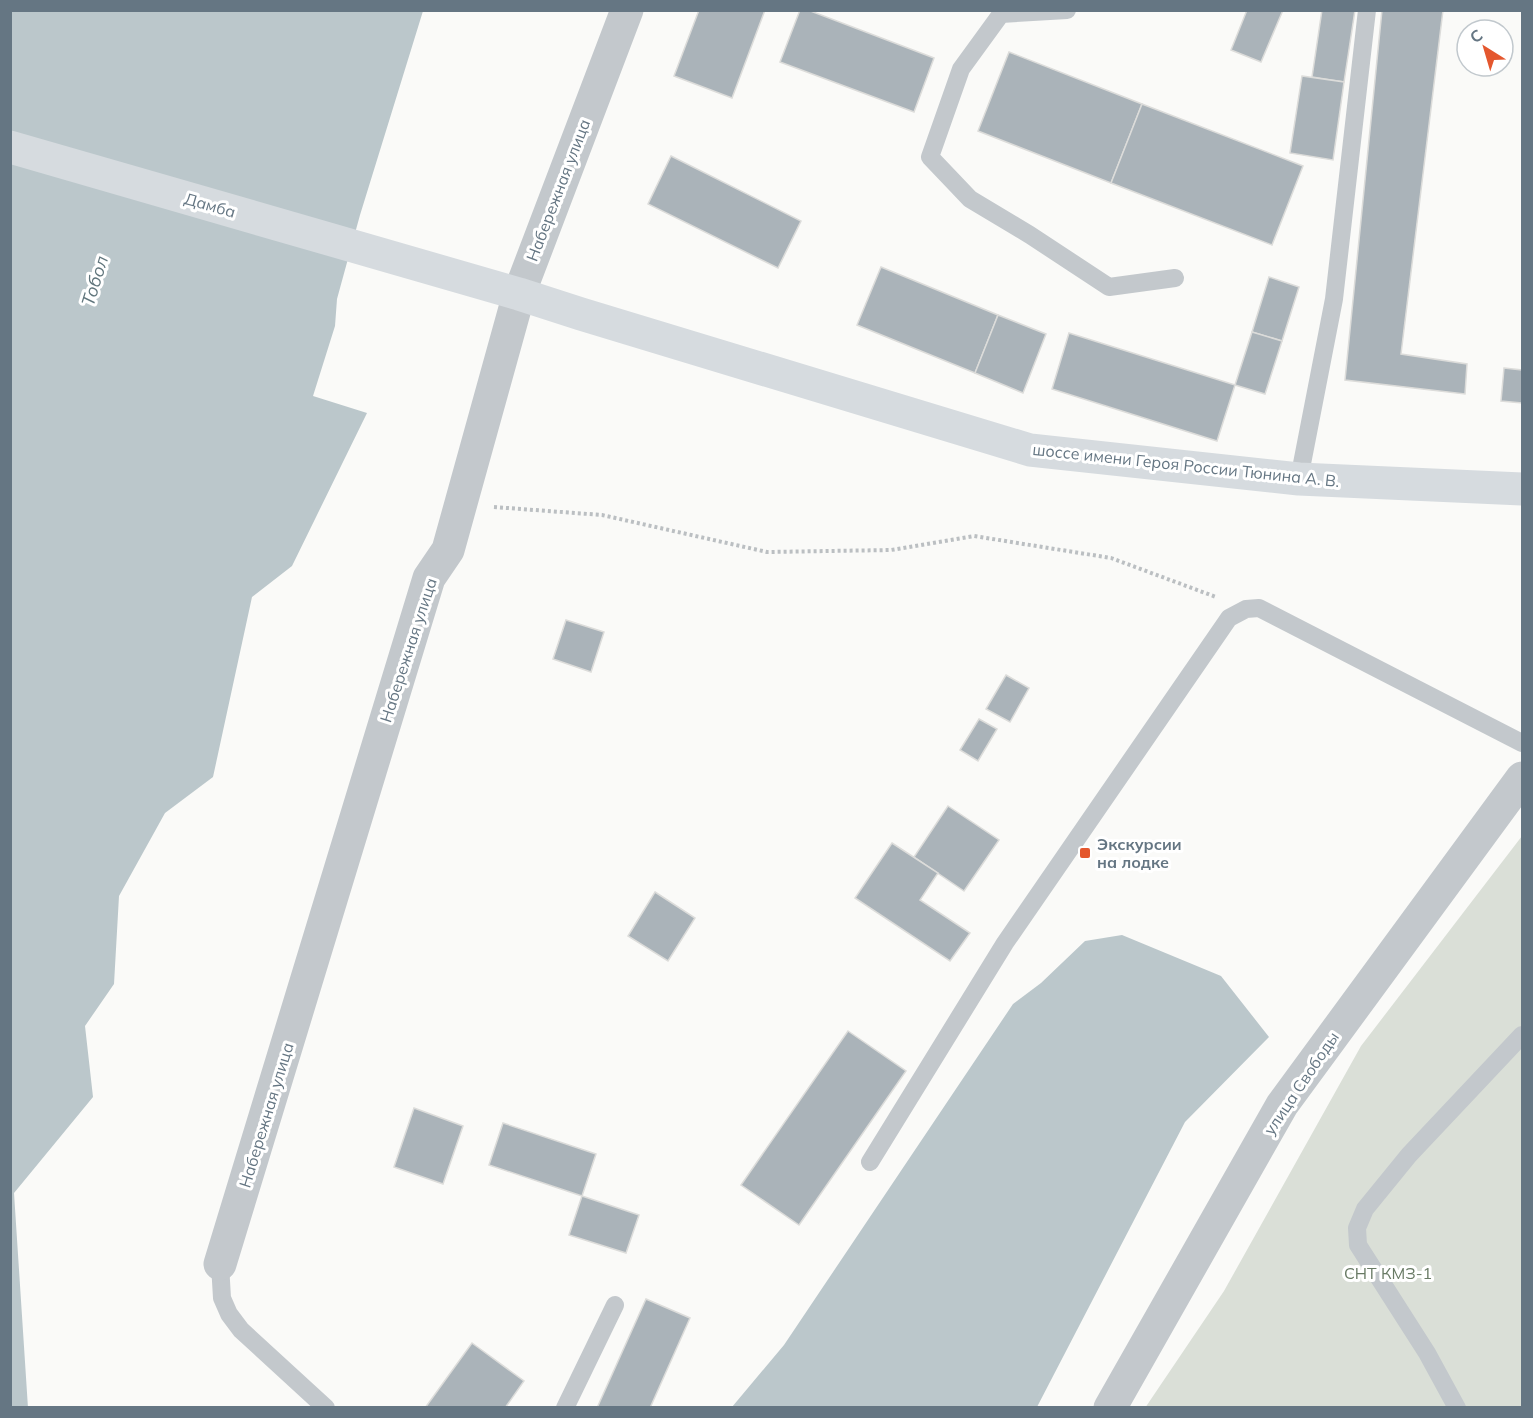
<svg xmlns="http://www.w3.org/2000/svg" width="1533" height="1418" viewBox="0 0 1533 1418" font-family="Mulish,sans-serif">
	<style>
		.green { fill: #dadfd7 }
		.water { fill: #bbc7cb }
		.building { fill: #aab3b9; stroke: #dcdcda; stroke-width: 1.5 }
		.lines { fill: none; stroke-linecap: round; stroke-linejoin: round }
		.path { stroke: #bbbfc2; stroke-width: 4; stroke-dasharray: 3 3; stroke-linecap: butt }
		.service { stroke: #c3c8cc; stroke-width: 18 }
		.minor { stroke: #c3c8cc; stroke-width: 33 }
		.tertiary { stroke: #c3c8cc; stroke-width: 33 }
		.primary { stroke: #d6dbdf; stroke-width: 33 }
		.poi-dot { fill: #e4572e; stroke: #fff; stroke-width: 2 }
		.labels { text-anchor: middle; stroke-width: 6; stroke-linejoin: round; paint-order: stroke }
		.street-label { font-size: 16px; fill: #657683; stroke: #fff }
		.poi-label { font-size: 16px; font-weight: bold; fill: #657683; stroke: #fff; text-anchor: start }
		.park-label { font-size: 16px; fill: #687a64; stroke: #fff }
		.water-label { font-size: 18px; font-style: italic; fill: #60757c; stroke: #fff }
	</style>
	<rect width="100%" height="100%" fill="#fafaf8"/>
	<!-- green -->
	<polygon class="green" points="1522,836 1522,1407 1145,1408 1224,1291 1361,1046"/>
	<!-- water -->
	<g class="water">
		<polygon points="10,11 423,11 360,215 337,299 335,326 313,396 367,413 292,566 252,597 213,777 165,813 119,896 114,984 85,1026 93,1097 14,1193 28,1408 10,1407"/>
		<polygon points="1122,935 1221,976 1269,1037 1185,1122 1037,1407 732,1407 784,1345 1013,1004 1041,983 1085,941"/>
	</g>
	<!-- building -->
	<g class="building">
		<polygon points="699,10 765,10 732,98 674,76"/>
		<polygon points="800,10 808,10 934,58 914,112 780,62"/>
		<polygon points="1247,10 1283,10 1261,62 1231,50"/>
		<polygon points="1322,10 1355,10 1344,82 1312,77"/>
		<polygon points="1382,10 1443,10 1401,354 1467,364 1465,394 1345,380"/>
		<polygon points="1009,52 1142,104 1111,183 978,131"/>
		<polygon points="1302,76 1344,82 1333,160 1290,153"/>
		<polygon points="1142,104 1303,166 1272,245 1111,183"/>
		<polygon points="671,156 801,221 778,268 648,204"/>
		<polygon points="881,267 998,315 975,373 857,325"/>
		<polygon points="1269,277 1299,287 1282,341 1252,332"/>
		<polygon points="998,315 1046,334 1023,393 975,373"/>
		<polygon points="1252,332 1282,341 1265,394 1235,385"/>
		<polygon points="1069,333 1235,385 1217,441 1052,389"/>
		<polygon points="1504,368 1522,370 1522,403 1501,401"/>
		<polygon points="566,620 604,632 591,672 553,659"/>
		<polygon points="1006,675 1029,688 1010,722 986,709"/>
		<polygon points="979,719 997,729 978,761 960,750"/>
		<polygon points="948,806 999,840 964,891 914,857"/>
		<polygon points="892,843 938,873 920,900 970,933 950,961 855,898"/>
		<polygon points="655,892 695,918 668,961 628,936"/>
		<polygon points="848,1031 906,1071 799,1225 741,1185"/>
		<polygon points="414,1108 463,1126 443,1184 394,1167"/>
		<polygon points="503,1123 596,1154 582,1196 489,1165"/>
		<polygon points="582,1196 639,1215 626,1253 569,1235"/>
		<polygon points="646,1299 690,1318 650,1408 597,1408"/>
		<polygon points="472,1343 524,1381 505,1408 425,1408"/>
	</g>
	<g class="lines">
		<!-- path -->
		<polyline class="path" points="494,507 602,515 767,552 891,550 974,536 1111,558 1216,597"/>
		<!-- service -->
		<g class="service">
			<polyline points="1067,10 1001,14 961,69 930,157 970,199 1030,235 1109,287 1175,278"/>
			<polyline points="1299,479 1334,299 1367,10"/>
			<polyline points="870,1162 1005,943 1229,618 1246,609 1259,608 1522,743"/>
			<polyline points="220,1264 222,1298 229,1314 241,1330 326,1408"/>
			<polyline points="565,1408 615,1305"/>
			<polyline points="1457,1408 1427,1353 1358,1245 1357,1228 1365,1209 1409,1155 1522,1035"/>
		</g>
		<!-- minor -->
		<polyline class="minor" points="220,1264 429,578 448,550 519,294 627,10"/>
		<!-- tertiary -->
		<polyline class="tertiary" points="1110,1408 1282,1105 1522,778"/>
		<!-- primary -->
		<polyline class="primary" points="10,147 519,294 581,314 1030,450 1299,479 1522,489"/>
	</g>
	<!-- markers -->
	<rect class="poi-dot" x="1079" y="847" width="12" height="12" rx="3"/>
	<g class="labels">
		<!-- street labels -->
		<g class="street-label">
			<text transform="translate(558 190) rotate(-69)" y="6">Набережная улица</text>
			<text transform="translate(210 205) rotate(16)" y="6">Дамба</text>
			<text transform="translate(1186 465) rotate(6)" y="6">шоссе имени Героя России Тюнина А. В.</text>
			<text transform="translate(408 650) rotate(-72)" y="6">Набережная улица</text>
			<text transform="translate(1301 1083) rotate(-56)" y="6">улица Свободы</text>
			<text transform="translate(266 1115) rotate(-73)" y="6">Набережная улица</text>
		</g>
		<!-- poi labels -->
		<g class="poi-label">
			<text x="1097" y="850">Экскурсии<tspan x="1097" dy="18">на лодке</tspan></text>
		</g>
		<!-- park labels -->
		<g class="park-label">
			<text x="1388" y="1279">СНТ КМЗ-1</text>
		</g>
		<!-- water labels -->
		<g class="water-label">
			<text transform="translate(95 281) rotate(-73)" y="6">Тобол</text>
		</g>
	</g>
	<!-- border -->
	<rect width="1533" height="1418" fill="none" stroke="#657683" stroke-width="24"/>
	<!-- north arrow -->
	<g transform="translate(1485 48) rotate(323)"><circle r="28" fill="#ffffff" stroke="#c1c8cd" stroke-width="1.5"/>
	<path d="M0-4.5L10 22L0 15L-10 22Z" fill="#e4572e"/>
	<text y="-9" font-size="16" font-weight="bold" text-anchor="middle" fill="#657683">С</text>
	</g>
</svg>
